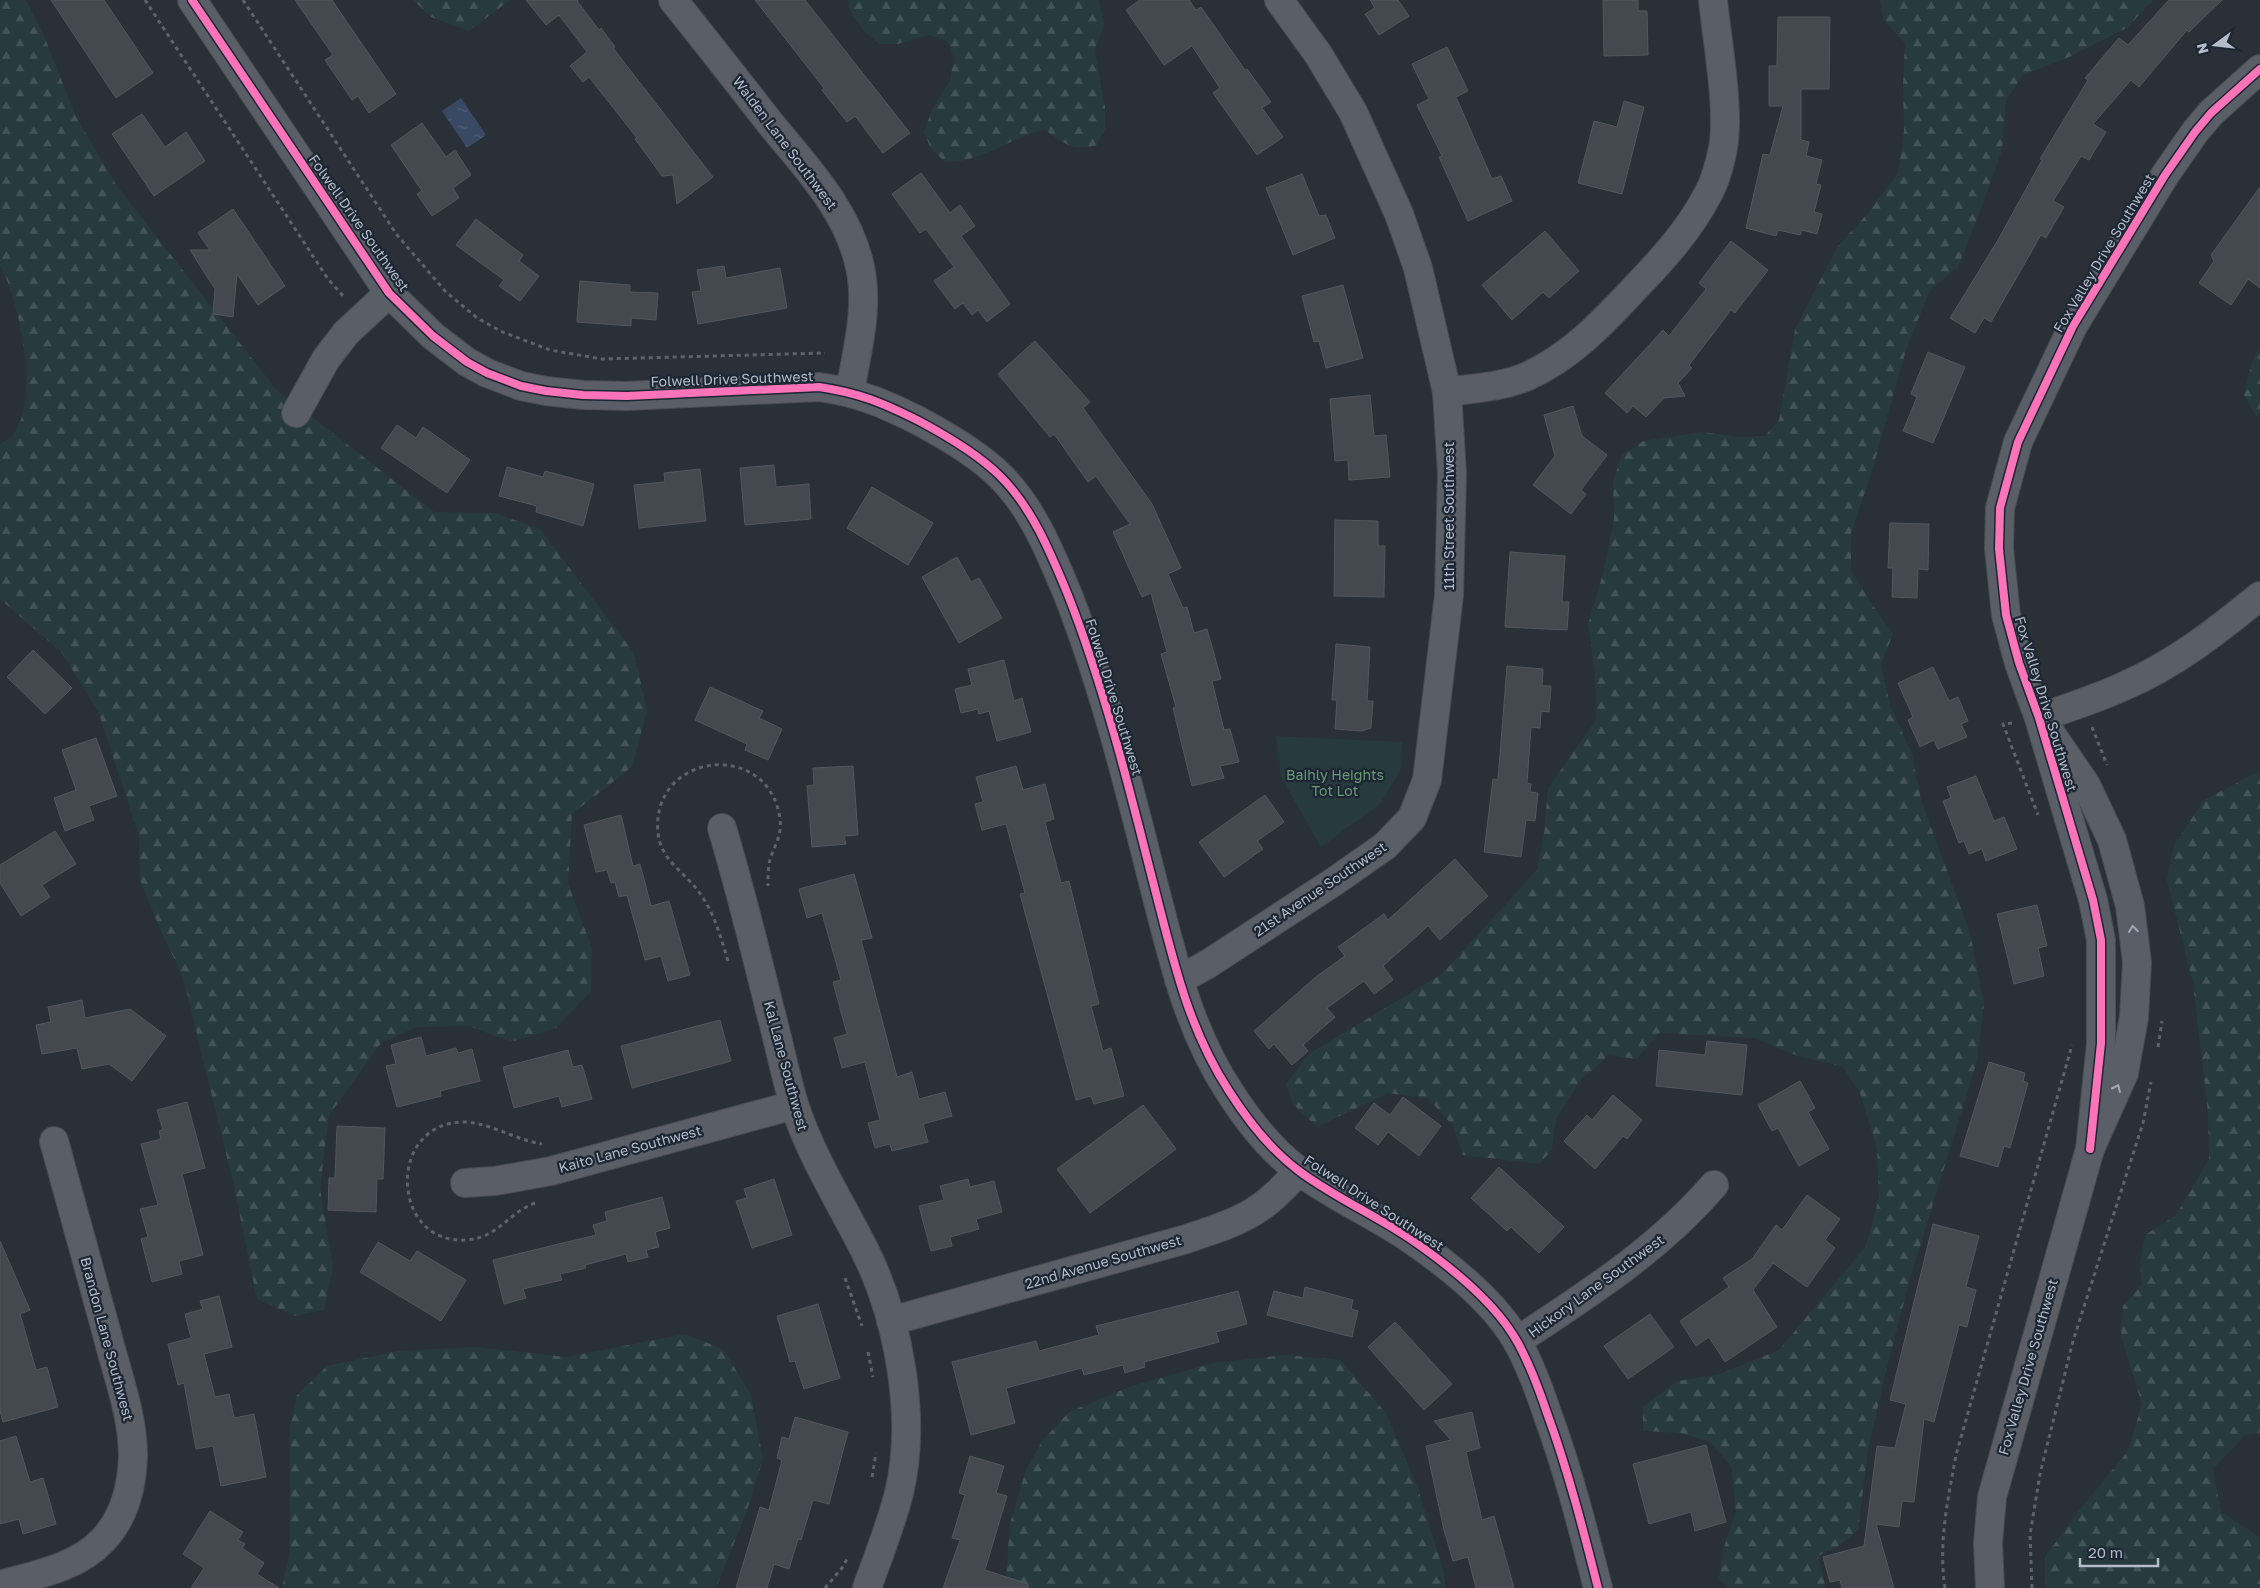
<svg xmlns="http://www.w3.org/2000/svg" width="2260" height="1588" viewBox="0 0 2260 1588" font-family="'Golos Text',sans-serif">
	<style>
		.forest { fill: url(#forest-firs) }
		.park { fill: #273a3e }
		.water { fill: url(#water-ripples) }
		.building { fill: #444950; stroke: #52575f }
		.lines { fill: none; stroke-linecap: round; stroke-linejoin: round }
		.minor-casing { stroke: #484c53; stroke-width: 30 }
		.path { stroke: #5d636a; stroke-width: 3; stroke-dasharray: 4 4; stroke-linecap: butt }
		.minor { stroke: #5a5e66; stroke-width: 28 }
		.cycleway-casing { stroke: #1d2633; stroke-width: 11 }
		.cycleway { stroke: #fb73b8; stroke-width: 8 }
		.oneway { stroke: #a2a9b5 }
		.labels { text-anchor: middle; stroke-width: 4.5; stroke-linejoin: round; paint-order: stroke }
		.street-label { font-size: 14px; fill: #b4bcc9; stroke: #1d2633 }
		.park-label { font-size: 14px; fill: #6b9a76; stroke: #1d2633 }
	</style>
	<defs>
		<pattern id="forest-firs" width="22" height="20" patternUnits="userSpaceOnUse" patternTransform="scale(1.25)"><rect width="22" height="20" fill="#273a3e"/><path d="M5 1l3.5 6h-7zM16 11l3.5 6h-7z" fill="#445559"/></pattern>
		<pattern id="water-ripples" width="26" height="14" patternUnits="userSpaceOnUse" patternTransform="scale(1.25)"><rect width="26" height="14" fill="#384963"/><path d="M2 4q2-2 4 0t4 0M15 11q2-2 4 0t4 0" fill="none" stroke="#526178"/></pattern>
	</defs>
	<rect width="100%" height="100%" fill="#2a3038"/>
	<!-- forest -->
	<g class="forest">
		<path d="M0,0H26L44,36L76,117L117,186L275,388L434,512L494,513L540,529L634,653L647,711L632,767L572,814L568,884L592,948L591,991L556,1028L511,1042L469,1026L416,1027L381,1043L329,1115L320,1188L333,1267L324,1310L295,1316L257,1299L233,1182L183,977L160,929L140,880L139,836L98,711L62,653L0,599V444C4,441 10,439 13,435C40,399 20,302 0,265Z"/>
		<polygon points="413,0 510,0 469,31 431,17"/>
		<path d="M848,0H1099L1104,25L1095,50L1105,107V128L1097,145C1072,152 1066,144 1045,130C1010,137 982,163 945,162L930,147L924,131L933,108L950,81L954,58L947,41L929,35L898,44H879L863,30L850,10Z"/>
		<polygon points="1880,0 2153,0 2127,28 2069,57 2023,75 2006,100 2002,150 1985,198 1958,267 1930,290 1906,350 1872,471 1851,533 1851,570 1869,600 1893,634 1881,664 1890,705 1912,754 1921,800 1970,933 1984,1004 1977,1061 1909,1282 1885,1375 1868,1450 1858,1530 1840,1545 1818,1556 1826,1588 1730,1588 1719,1579 1722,1553 1736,1511 1731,1466 1710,1442 1681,1433 1643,1431 1643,1407 1677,1381 1720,1374 1779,1350 1866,1246 1879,1198 1877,1148 1860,1093 1843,1067 1798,1056 1755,1038 1659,1033 1636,1059 1609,1055 1579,1082 1556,1119 1552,1150 1539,1164 1463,1155 1453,1126 1429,1099 1388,1093 1317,1127 1293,1104 1286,1084 1310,1053 1442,974 1537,870 1544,834 1548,788 1596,720 1595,672 1588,624 1604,570 1614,519 1613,483 1621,456 1643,441 1701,432 1740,437 1765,436 1779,420 1795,330 1813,294 1838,246 1869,212 1898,173 1904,131 1903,86 1905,43 1883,19"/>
		<polygon points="2260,347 2260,415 2256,416 2244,395 2252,362"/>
		<polygon points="2260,771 2260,1433 2245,1435 2213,1469 2221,1512 2260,1537 2260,1588 2045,1588 2045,1557 2077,1513 2128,1451 2142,1404 2121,1336 2123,1306 2142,1285 2140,1262 2145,1235 2176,1215 2209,1159 2208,1113 2193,983 2167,880 2174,845 2204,800"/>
		<polygon points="685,1334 723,1349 751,1395 763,1459 746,1513 716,1588 282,1588 290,1550 290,1428 297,1395 327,1366 398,1351 476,1347 566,1357"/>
		<polygon points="1285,1355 1340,1360 1386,1413 1418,1489 1442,1566 1446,1588 1002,1588 1006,1577 1010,1523 1026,1470 1042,1441 1069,1412 1129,1387 1213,1363"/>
	</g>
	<!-- park -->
	<polygon class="park" points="1276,736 1403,742 1400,771 1380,804 1321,847 1281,777"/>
	<!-- water -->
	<polygon class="water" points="461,98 486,135 467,148 442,111"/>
	<!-- building -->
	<g class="building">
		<polygon points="51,0 104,0 153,73 116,98"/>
		<polygon points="295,0 332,0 396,94 369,113 358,96 352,100 325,60 333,55"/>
		<polygon points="526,0 578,0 577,1 599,30 601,28 615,47 613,48 713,177 677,204 673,175 662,176 635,139 637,138 589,77 583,82 570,66 587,52 559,15 546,25"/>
		<polygon points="755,0 805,0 910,133 883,153 855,116 847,122 822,90 824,88"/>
		<polygon points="1140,0 1189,0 1196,10 1201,7 1245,70 1247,69 1271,102 1262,108 1283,137 1257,155 1213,93 1220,88 1192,46 1164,65 1126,10"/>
		<polygon points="1370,0 1398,0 1409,16 1379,35 1365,14 1375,8"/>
		<polygon points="1603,0 1638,0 1638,11 1647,11 1648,55 1604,56"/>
		<polygon points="2169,0 2222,0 2189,32 2187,30 2139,87 2131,80 2093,124 2106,132 2089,160 2081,156 2053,201 2064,207 2046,238 2041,235 1991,322 1984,318 1975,333 1950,318 1998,240 2042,160 2040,159 2088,80 2085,78 2119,38 2128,45"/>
		<polygon points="1778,17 1830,17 1829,89 1801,89 1801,140 1809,142 1806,156 1822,160 1816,184 1821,185 1814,212 1822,214 1817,234 1802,230 1800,235 1778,230 1776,236 1746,228 1763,154 1770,155 1783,106 1769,106 1769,66 1777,66"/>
		<polygon points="1447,47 1468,91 1456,97 1492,179 1501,176 1512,201 1468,221 1439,157 1442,156 1417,105 1429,99 1412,64"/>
		<polygon points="1624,101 1644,107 1622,194 1578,183 1594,121 1617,127"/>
		<polygon points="142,114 165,147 186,132 205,161 154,196 112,134"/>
		<polygon points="422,123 446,157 455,150 471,175 453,188 459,198 432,216 417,194 422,191 391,145"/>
		<polygon points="921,173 950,213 960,205 975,226 961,236 1010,304 987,322 978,310 972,315 963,303 955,309 934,281 954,267 926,229 920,233 892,194"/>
		<polygon points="1302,174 1319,216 1326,215 1335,238 1293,255 1266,188"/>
		<polygon points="2260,187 2260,288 2248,279 2231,305 2199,283 2214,261 2211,255"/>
		<polygon points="233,209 285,286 258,305 237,274 233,317 213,314 215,289 190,250 210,250 198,233"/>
		<polygon points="476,219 523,255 519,261 539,276 520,301 499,286 504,280 456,245"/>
		<polygon points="1545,231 1579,271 1549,298 1543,292 1512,320 1482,285"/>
		<polygon points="1731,241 1768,270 1735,313 1731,310 1689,365 1692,368 1678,383 1685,396 1664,398 1646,417 1633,406 1627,413 1605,393 1663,330 1669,336 1706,289 1699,283"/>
		<polygon points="724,266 726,278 780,268 787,308 698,324 692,292 701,291 697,270"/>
		<polygon points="580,281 630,285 630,292 658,293 656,320 631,318 631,326 577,322"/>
		<polygon points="1343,285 1363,358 1326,368 1319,341 1314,342 1302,296"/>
		<polygon points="1035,341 1090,402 1083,408 1152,504 1181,568 1168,574 1183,608 1187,607 1194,633 1207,629 1221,679 1212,681 1224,730 1230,729 1239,762 1220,766 1224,778 1192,786 1173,708 1176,707 1161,654 1167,652 1151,593 1142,597 1113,532 1130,524 1096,476 1088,482 1054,434 1050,437 998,374"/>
		<polygon points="1928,352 1965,367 1933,443 1903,431 1917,397 1911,394"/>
		<polygon points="1370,395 1374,436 1386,435 1390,477 1349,480 1348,460 1335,461 1330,399"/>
		<polygon points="1573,406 1582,436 1607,455 1581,490 1586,494 1571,514 1533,485 1555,456 1544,415"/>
		<polygon points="397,425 416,438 423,427 470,460 447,493 381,448"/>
		<polygon points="774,465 776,487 809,484 811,519 745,525 740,468"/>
		<polygon points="507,467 543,477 545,471 594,484 583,526 536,512 537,506 499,496"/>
		<polygon points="700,469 706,521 639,528 634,485 665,482 664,473"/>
		<polygon points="872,487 933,523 908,565 847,528"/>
		<polygon points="1335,520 1378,521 1378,546 1385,546 1384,597 1334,596"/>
		<polygon points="1890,523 1929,524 1928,570 1918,569 1917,598 1892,597 1893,568 1888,568"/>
		<polygon points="1510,552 1565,556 1562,602 1569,602 1567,630 1505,627"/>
		<polygon points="957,557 971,582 979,578 1002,618 959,643 922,577"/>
		<polygon points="1336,644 1370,647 1367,701 1373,701 1371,728 1362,731 1335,729 1337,700 1332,700"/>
		<polygon points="33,650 72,688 45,714 7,677"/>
		<polygon points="1004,660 1014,701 1022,698 1031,732 997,741 989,711 979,714 978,709 961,713 955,689 972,685 968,669"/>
		<polygon points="1507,666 1543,669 1542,686 1551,686 1549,712 1541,711 1540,728 1531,727 1527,783 1531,784 1530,792 1538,793 1535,821 1526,820 1521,857 1484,852 1493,779 1498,780"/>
		<polygon points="1933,667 1949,701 1958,697 1968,721 1961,724 1967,737 1938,749 1934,740 1920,747 1908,720 1913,717 1898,683"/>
		<polygon points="710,687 763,711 759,718 782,729 768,760 745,750 747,744 695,720"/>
		<polygon points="96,738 117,796 89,806 94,820 65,831 54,798 76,790 62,750"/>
		<polygon points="853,766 858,835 844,836 846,844 812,847 807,786 814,785 813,768"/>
		<polygon points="1016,766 1023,790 1045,784 1054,819 1045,822 1061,883 1069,881 1099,1004 1091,1006 1103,1051 1111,1048 1124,1096 1094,1104 1091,1096 1076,1100 1020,894 1025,893 1006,824 982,830 975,804 983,802 976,777"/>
		<polygon points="1976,776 1994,821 2004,817 2017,849 1986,861 1982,849 1969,854 1964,841 1959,843 1943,801 1951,798 1947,787"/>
		<polygon points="1265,795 1284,822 1257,841 1263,849 1224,877 1199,842"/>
		<polygon points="621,815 633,866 640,864 651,906 669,901 690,975 668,981 661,956 645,960 627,895 619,897 615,882 611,883 607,870 596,872 584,825"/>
		<polygon points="55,831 76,864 42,885 50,897 21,916 0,883 0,865"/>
		<polygon points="1455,859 1488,896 1440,940 1428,926 1383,966 1393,980 1374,994 1364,981 1327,1008 1335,1017 1303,1045 1308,1051 1292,1065 1274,1044 1269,1049 1254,1031 1317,976 1345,956 1338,947 1384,914 1388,920"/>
		<polygon points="854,874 872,938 861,940 897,1077 912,1072 919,1099 945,1092 952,1116 923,1124 928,1142 892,1151 890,1144 875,1148 868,1123 880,1120 865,1062 842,1068 834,1038 847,1034 833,982 841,980 822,913 807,918 799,889"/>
		<polygon points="2037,905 2047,946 2038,948 2044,976 2014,984 1997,914"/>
		<polygon points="82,1000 85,1018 130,1009 166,1036 132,1081 109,1064 82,1069 77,1048 42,1054 36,1025 51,1022 48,1007"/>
		<polygon points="720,1020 731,1061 632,1088 621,1046"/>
		<polygon points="421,1037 426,1056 456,1048 458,1053 472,1049 480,1081 440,1091 441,1096 397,1107 386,1066 396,1064 391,1045"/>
		<polygon points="1707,1041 1747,1045 1742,1095 1656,1086 1659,1050 1705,1055"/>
		<polygon points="568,1050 573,1067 582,1065 592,1099 562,1107 559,1096 514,1108 503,1067"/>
		<polygon points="1989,1062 2025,1073 2023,1081 2028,1083 2010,1148 2004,1146 1998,1167 1960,1156"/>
		<polygon points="1800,1081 1815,1108 1808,1112 1829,1149 1799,1166 1778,1128 1772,1131 1758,1105"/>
		<polygon points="1613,1095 1642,1120 1627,1139 1623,1136 1595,1169 1564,1141 1587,1115 1592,1120"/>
		<polygon points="1403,1097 1441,1126 1419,1156 1388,1132 1378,1145 1355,1128 1374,1103 1390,1115"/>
		<polygon points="187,1102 205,1168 182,1174 203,1255 179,1261 182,1274 152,1282 141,1239 148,1237 140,1209 158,1205 141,1144 161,1139 159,1131 163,1130 157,1110"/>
		<polygon points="1143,1105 1176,1149 1090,1213 1057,1169"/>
		<polygon points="337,1126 385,1128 383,1179 377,1179 376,1212 328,1210 329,1178 335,1178"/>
		<polygon points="1499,1167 1564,1227 1539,1253 1511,1227 1507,1231 1471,1198"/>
		<polygon points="774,1179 792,1235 752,1248 736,1201 747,1198 744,1189"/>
		<polygon points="968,1179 970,1187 994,1181 1002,1212 976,1219 979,1229 950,1237 952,1246 931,1251 919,1206 944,1200 940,1186"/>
		<polygon points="1807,1195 1840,1219 1825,1240 1835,1248 1807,1287 1773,1263 1753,1290 1777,1327 1725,1362 1709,1337 1696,1346 1680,1321 1729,1287 1723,1278 1752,1259 1776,1225 1782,1230"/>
		<polygon points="662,1197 670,1228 655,1232 659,1247 646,1250 648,1257 628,1262 626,1254 585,1265 586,1268 560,1274 562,1280 523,1289 526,1298 504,1304 493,1260 596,1235 593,1225 607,1221 605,1212"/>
		<polygon points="1933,1224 1979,1236 1966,1287 1976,1290 1967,1327 1959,1325 1934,1422 1924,1419 1914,1502 1902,1501 1899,1527 1876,1524 1894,1588 1842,1588 1840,1580 1830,1582 1823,1557 1864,1546 1877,1446 1895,1448 1906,1404 1890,1400"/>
		<polygon points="0,1241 30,1310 20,1314 36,1370 47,1367 58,1407 3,1422 0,1411"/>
		<polygon points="378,1242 410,1261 417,1251 466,1280 441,1321 360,1272"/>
		<polygon points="1305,1287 1353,1300 1351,1309 1358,1311 1352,1337 1267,1315 1274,1291 1303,1298"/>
		<polygon points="1238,1291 1247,1324 1216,1332 1219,1342 1144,1362 1145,1367 1125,1373 1123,1365 1084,1375 1082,1368 1006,1388 1015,1423 971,1435 952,1362 1036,1341 1039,1351 1099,1335 1096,1326"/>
		<polygon points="219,1296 232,1347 204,1354 215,1397 229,1394 234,1418 254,1414 266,1477 221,1486 213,1446 196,1449 184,1383 178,1385 168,1344 191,1338 185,1314 203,1309 200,1301"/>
		<polygon points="818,1304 840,1378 804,1389 795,1361 790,1362 777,1316"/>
		<polygon points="1650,1314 1674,1347 1628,1379 1604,1346"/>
		<polygon points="1395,1322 1452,1384 1424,1410 1368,1347"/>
		<polygon points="1472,1412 1480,1448 1466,1452 1482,1520 1494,1516 1514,1588 1476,1588 1468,1557 1453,1561 1444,1530 1426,1446 1451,1440 1434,1421"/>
		<polygon points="795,1417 848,1432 829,1504 813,1500 801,1540 798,1539 789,1569 774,1564 767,1588 736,1588 760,1507 769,1510 782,1460 777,1458 782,1437 789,1439"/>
		<polygon points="16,1436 30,1482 43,1478 56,1524 23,1534 19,1519 0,1524 0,1441"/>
		<polygon points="1706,1445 1726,1522 1695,1531 1691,1512 1649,1524 1633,1464"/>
		<polygon points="970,1456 1004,1466 996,1493 1007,1496 985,1570 1028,1584 1028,1588 943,1588 960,1540 952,1538 965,1495 959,1493"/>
		<polygon points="210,1511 243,1532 238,1540 245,1544 242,1548 264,1563 257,1574 279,1588 191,1588 204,1568 183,1554"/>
	</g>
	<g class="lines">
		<!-- minor casing -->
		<g class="minor-casing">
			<g id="minor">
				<path d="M192,0L389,293L433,336L467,362L487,373L521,386L546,391L583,395L627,396L819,387C860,393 883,403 919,421C947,436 978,454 1000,476C1032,507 1051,554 1068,595C1104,687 1128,783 1152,878C1172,954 1186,1025 1229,1091C1248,1121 1271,1150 1299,1171C1334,1197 1373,1214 1409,1238C1447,1264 1496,1303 1518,1343C1530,1365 1539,1389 1547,1413C1568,1470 1583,1529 1598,1588"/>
				<path d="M673,0C706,41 738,82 770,123C805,166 848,210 860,267C869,308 857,351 850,391"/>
				<path d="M1447,392C1474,388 1503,387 1528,376C1573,355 1603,322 1636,287C1663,259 1690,229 1708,194C1716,180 1720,163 1723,148C1730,109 1717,41 1713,0"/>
				<polyline points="296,413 326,359 346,333 389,293"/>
				<path d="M2039,718C2067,708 2096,699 2122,687C2174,665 2217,631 2260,596"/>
				<path d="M722,828C740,888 755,949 770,1010C779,1042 785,1076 795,1107C812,1158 841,1203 865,1251C899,1319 917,1419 899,1493C891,1525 878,1557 867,1588"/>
				<polyline points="1179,980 1208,964 1335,881 1385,846 1412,818 1427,780 1449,595 1452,474 1447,392 1418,268 1399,214 1353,112 1318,54 1279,0"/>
				<polyline points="2090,1149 2101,1043 2101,940 2093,900 2039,718 2019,663 2006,615 1999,549 2000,508 2018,442 2073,326 2165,175 2195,132 2211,113 2260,69"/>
				<polyline points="465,1183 495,1181 551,1171 794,1105"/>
				<path d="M891,1321L1183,1240C1209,1231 1239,1223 1262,1206C1276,1196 1288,1183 1299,1171"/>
				<path d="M1517,1341C1588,1294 1658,1250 1714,1185"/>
				<path d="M0,1585C35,1575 77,1568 103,1540C124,1518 132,1486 133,1456C133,1415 117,1374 107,1334C89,1270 72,1205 54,1141"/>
				<polyline points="1990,1588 1988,1543 1992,1497 2090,1149 2124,1073 2134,1017 2137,962 2130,906 2112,840 2086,785 2052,735"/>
			</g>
		</g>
		<!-- path -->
		<g class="path">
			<polyline points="145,0 328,279 345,298"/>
			<polyline points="243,0 397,235 446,292 476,317 500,331 550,350 602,359 825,353"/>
			<polyline points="2012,723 2003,724 2038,815"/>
			<polyline points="2092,727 2107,765"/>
			<path d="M728,961C721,938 715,915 701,895C687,873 661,862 658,833C650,752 769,738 780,819C782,835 775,845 770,859C768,867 768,877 768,886"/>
			<polyline points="2158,1047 2162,1021"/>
			<path d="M535,1203C508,1213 498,1238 466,1240C390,1245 386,1121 465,1122C490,1123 516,1140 542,1144"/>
			<polyline points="845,1278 862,1326"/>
			<polyline points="868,1352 873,1377"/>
			<polyline points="872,1477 876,1453"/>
			<polyline points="825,1588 842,1568 847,1559"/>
			<path d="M1945,1588C1938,1543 1948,1499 1956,1455L2072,1045"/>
			<polyline points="2032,1588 2030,1535 2040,1474 2073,1341 2143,1123 2151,1082"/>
		</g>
		<!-- minor -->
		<use href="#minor" class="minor"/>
		<!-- cycleway casing -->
		<g class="cycleway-casing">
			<g id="cycleway">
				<path d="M192,0L389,293L433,336L467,362L487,373L521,386L546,391L583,395L627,396L819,387C860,393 883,403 919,421C947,436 978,454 1000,476C1032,507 1051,554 1068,595C1104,687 1128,783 1152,878C1172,954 1186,1025 1229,1091C1248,1121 1271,1150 1299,1171C1334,1197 1373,1214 1409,1238C1447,1264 1496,1303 1518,1343C1530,1365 1539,1389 1547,1413C1568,1470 1583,1529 1598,1588"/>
				<polyline points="2090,1149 2101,1043 2101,940 2093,900 2039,718 2019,663 2006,615 1999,549 2000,508 2018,442 2073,326 2165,175 2195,132 2211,113 2260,69"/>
			</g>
		</g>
		<!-- cycleway -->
		<use href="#cycleway" class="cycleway"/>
	</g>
	<!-- one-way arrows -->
	<defs><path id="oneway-chevron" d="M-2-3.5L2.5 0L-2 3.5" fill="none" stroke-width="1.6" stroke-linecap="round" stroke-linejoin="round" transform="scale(1.25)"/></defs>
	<g class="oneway">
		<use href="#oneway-chevron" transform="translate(2133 929) rotate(-97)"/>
		<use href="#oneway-chevron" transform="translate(2117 1088) rotate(-66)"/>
	</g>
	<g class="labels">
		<!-- street labels -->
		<g class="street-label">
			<text transform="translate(785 143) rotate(53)" y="5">Walden Lane Southwest</text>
			<text transform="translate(359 223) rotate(55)" y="5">Folwell Drive Southwest</text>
			<text transform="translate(2104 253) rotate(-59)" y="5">Fox Valley Drive Southwest</text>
			<text transform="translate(732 379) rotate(-2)" y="5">Folwell Drive Southwest</text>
			<text transform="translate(1449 516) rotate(-90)" y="5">11th Street Southwest</text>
			<text transform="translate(1114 697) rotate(73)" y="5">Folwell Drive Southwest</text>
			<text transform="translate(2046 704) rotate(73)" y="5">Fox Valley Drive Southwest</text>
			<text transform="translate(1320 889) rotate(-34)" y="5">21st Avenue Southwest</text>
			<text transform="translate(786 1066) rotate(75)" y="5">Kal Lane Southwest</text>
			<text transform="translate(630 1149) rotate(-15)" y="5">Kaito Lane Southwest</text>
			<text transform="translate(1374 1203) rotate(33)" y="5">Folwell Drive Southwest</text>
			<text transform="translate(1103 1262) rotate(-16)" y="5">22nd Avenue Southwest</text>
			<text transform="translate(1596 1286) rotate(-36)" y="5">Hickory Lane Southwest</text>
			<text transform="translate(107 1339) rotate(75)" y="5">Brandon Lane Southwest</text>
			<text transform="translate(2028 1367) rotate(-74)" y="5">Fox Valley Drive Southwest</text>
		</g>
		<!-- park labels -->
		<g class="park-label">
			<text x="1335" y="780">Baihly Heights<tspan x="1335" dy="16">Tot Lot</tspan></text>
		</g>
	</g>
	<!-- north arrow -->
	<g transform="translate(2215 45) rotate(255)" stroke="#1d2633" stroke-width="4" paint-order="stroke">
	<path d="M0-4L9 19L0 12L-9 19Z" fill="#b4bcc9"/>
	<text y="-8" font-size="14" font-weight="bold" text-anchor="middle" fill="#b4bcc9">N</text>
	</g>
	<!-- scale -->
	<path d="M2080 1558v8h78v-8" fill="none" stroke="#b4bcc9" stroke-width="2.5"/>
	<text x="2088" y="1558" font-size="15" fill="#b4bcc9" stroke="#1d2633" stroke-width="4" paint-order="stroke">20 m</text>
</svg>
